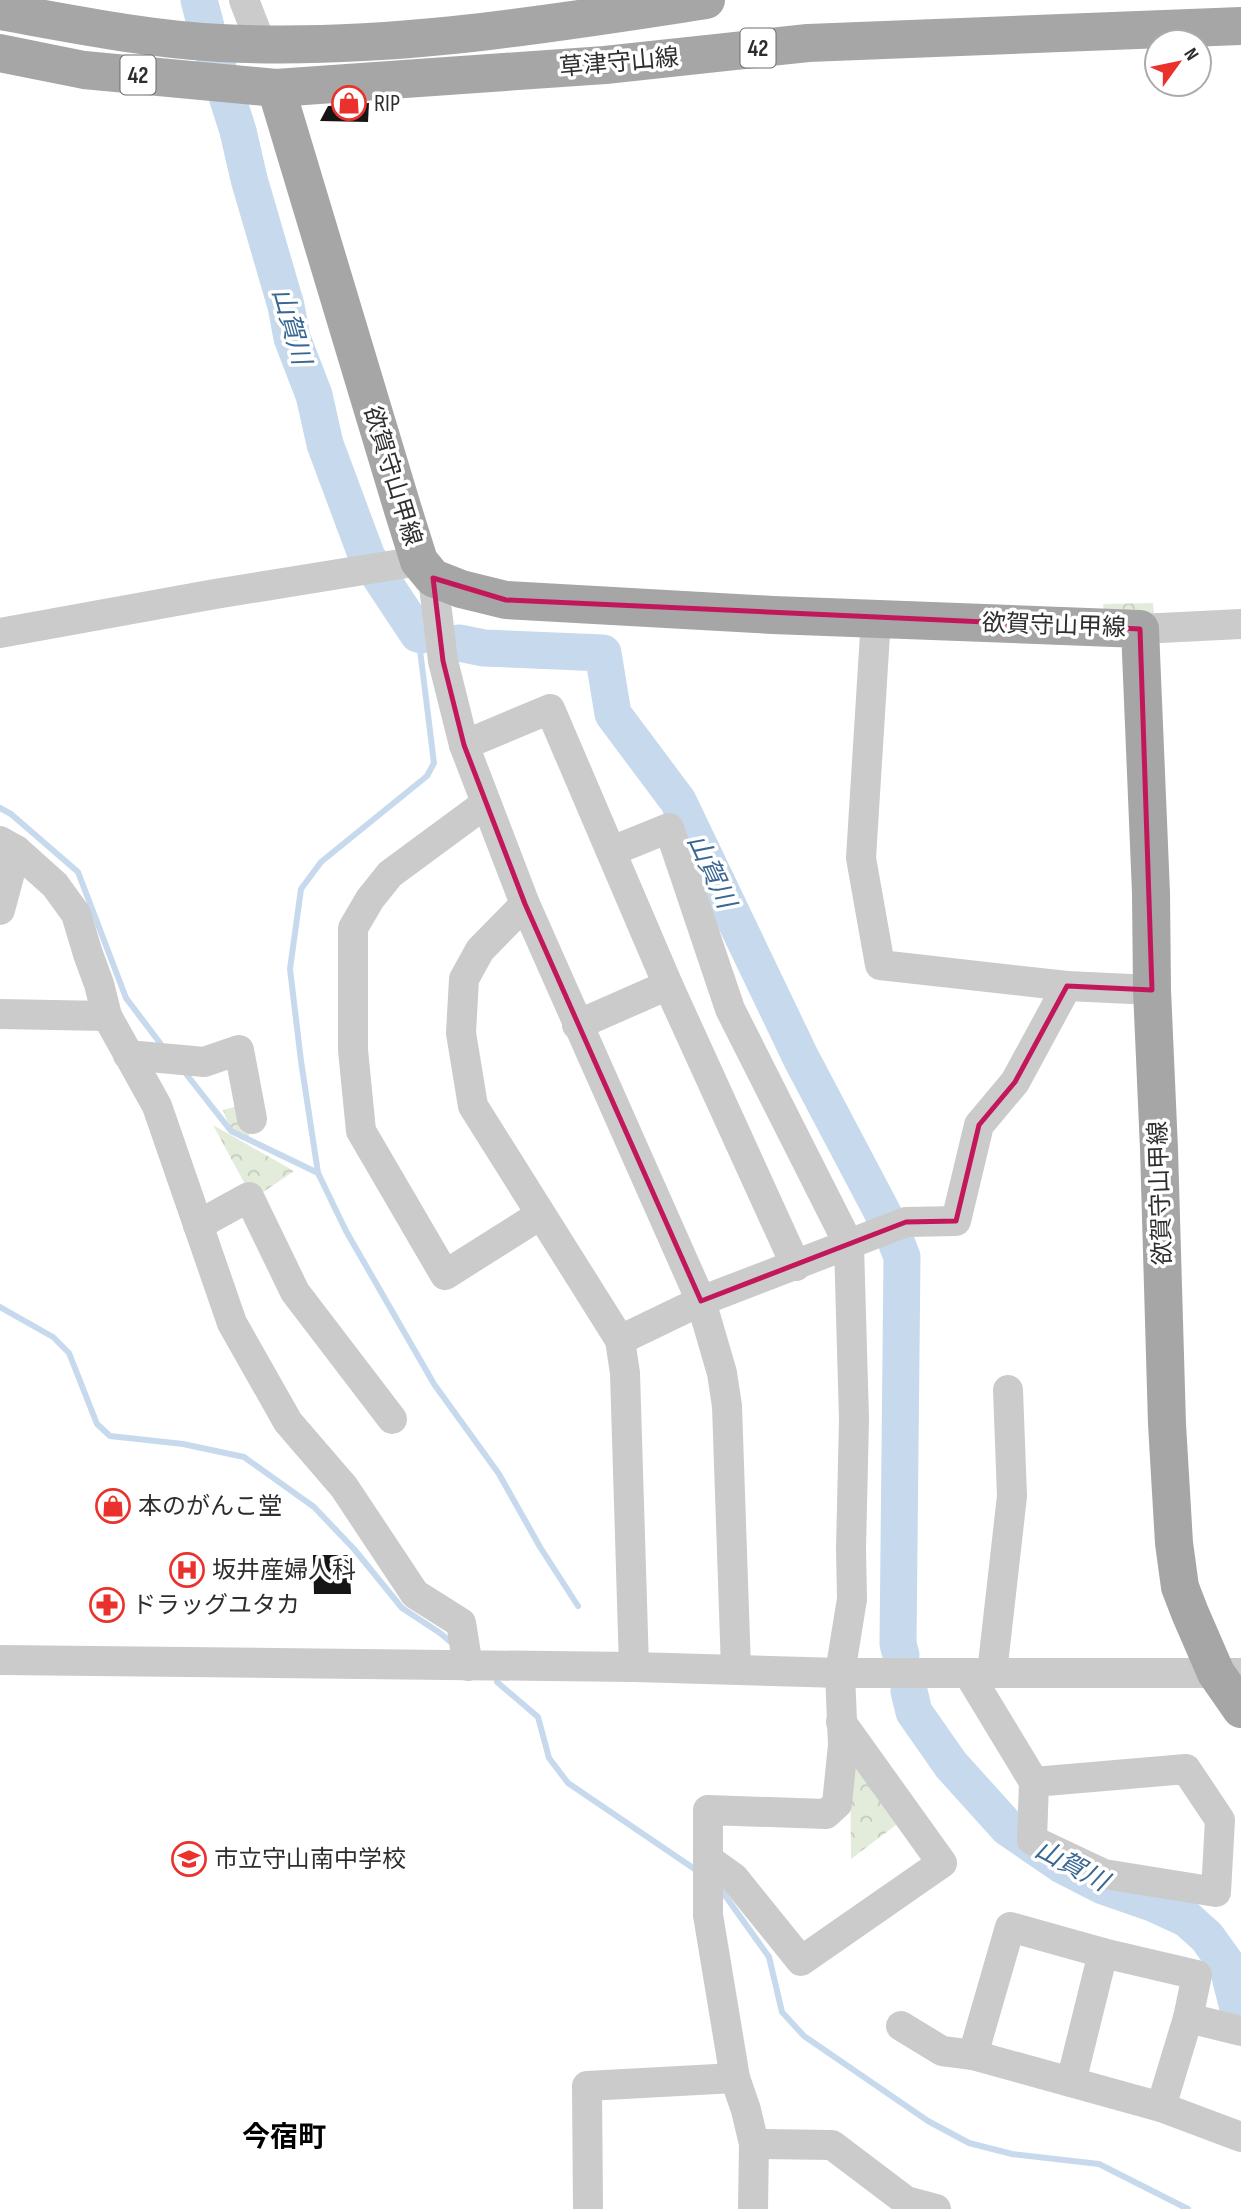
<svg xmlns="http://www.w3.org/2000/svg" width="1241" height="2209" viewBox="0 0 1241 2209" font-family="'Sofia Sans Condensed','Noto Sans JP',sans-serif">
	<style>
		.park { fill: url(#park-crowns) }
		.lines { fill: none; stroke-linecap: round; stroke-linejoin: round }
		.stream { stroke: #c7daed; stroke-width: 6 }
		.river { stroke: #c7daed; stroke-width: 37 }
		.building { fill: #151515 }
		.minor { stroke: #cbcbcb; stroke-width: 30 }
		.major { stroke: #a6a6a6; stroke-width: 38 }
		.marked { fill: none; stroke: #c2185b; stroke-width: 5; stroke-linejoin: round }
		.labels { text-anchor: middle; stroke-width: 7; stroke-linejoin: round; paint-order: stroke }
		.shield { fill: #fff; stroke: #6d6d6d; stroke-width: 2 }
		.shield-label { font-size: 23px; font-weight: bold; fill: #2e2e2e }
		.street-label { font-size: 24px; fill: #2e2e2e; stroke: #fff }
		.poi-label { font-size: 24px; fill: #2e2e2e; stroke: #fff; text-anchor: start }
		.water-label { font-size: 26px; font-style: italic; fill: #396793; stroke: #fff }
		.quarter-label { font-size: 28px; font-weight: bold; fill: #000; stroke: #fff }
	</style>
	<defs>
		<pattern id="park-crowns" width="20" height="18" patternUnits="userSpaceOnUse" patternTransform="scale(1.75)"><rect width="20" height="18" fill="#e3ecdb"/><path d="M2 6a3 3 0 1 1 6 0M12 15a3 3 0 1 1 6 0" fill="none" stroke="#c3cbbc"/></pattern>
	</defs>
	<rect width="100%" height="100%" fill="#fff"/>
	<!-- park -->
	<g class="park">
		<polygon points="1153,603 1155,622 1105,622 1103,604"/>
		<polygon points="249,1103 249,1140 231,1131 223,1110"/>
		<polygon points="213,1125 294,1171 253,1199"/>
		<polygon points="850,1751 904,1819 851,1859"/>
	</g>
	<g class="lines">
		<!-- stream -->
		<g class="stream">
			<polyline points="418,634 434,763 427,776 321,862 301,889 290,969 301,1061 318,1173 346,1231 434,1384 499,1474 540,1547 578,1606"/>
			<polyline points="0,808 11,814 78,872 126,998 160,1043"/>
			<polyline points="187,1075 231,1131 318,1173"/>
			<polyline points="0,1307 53,1337 69,1353 97,1424 110,1436 183,1444 244,1457 314,1507 354,1549 402,1608 440,1633 453,1644"/>
			<polyline points="497,1682 538,1717 549,1758 568,1783 699,1872"/>
			<polyline points="719,1887 769,1957 782,2012 804,2036 928,2121 969,2143 1012,2154 1099,2164 1188,2209"/>
		</g>
		<!-- river -->
		<g class="river">
			<polyline points="199,0 211,46 238,131 249,179 286,306 292,338 314,395 325,444 367,557 418,634 422,635"/>
			<polyline points="459,643 484,648 603,653 613,714 678,801 801,1058 888,1223"/>
			<polyline points="897,1244 902,1257 898,1644 901,1655"/>
			<polyline points="909,1691 914,1712 951,1765 1008,1828 1062,1865 1103,1886 1152,1903 1187,1919 1207,1937 1227,1965 1241,2020"/>
		</g>
	</g>
	<!-- building -->
	<g class="building">
		<polygon points="369,103 368,122 320,121 328,106"/>
		<polygon points="313,1555 349,1555 351,1594 314,1594"/>
	</g>
	<g class="lines">
		<!-- minor -->
		<g class="minor">
			<polyline points="244,0 261,44"/>
			<polyline points="433,578 443,661 464,745 525,904 701,1301 722,1373 727,1406 736,1669"/>
			<polyline points="876,618 861,858 880,965 1067,986 1152,990"/>
			<polyline points="1140,629 1241,624"/>
			<polyline points="0,633 215,594 419,561"/>
			<polyline points="464,745 550,709 668,985 796,1266"/>
			<polyline points="485,804 390,874 370,899 353,928 353,1050 361,1131 445,1275 540,1215"/>
			<polyline points="0,841 16,850 55,885 76,914 88,954 99,984 107,1016 157,1106 232,1323 288,1422 344,1487 415,1594 461,1623 468,1666"/>
			<polyline points="612,851 669,828 730,1009 849,1245 854,1419 851,1549 852,1599 840,1673 843,1745 837,1804 826,1814 708,1810 708,1915 735,2078 746,2110 754,2144 753,2209"/>
			<polyline points="525,904 480,950 464,979 461,1033 473,1106 620,1340 625,1373 634,1667"/>
			<polyline points="0,910 16,850"/>
			<polyline points="0,1014 107,1016"/>
			<polyline points="577,1025 668,985"/>
			<polyline points="128,1055 204,1062 239,1050 252,1119"/>
			<polyline points="198,1225 249,1197 295,1292 392,1419"/>
			<polyline points="620,1340 701,1301 906,1222 956,1221 979,1125 1015,1082 1067,986"/>
			<polyline points="0,1660 634,1667 840,1673 1241,1673"/>
			<polyline points="968,1673 1034,1782 1032,1840 1104,1874 1216,1892 1220,1820 1186,1769 1034,1782"/>
			<polyline points="992,1673 1012,1496 1008,1390"/>
			<polyline points="709,1860 734,1878 801,1961 942,1863 841,1722"/>
			<polyline points="1188,2018 1241,2031"/>
			<polyline points="901,2026 942,2051 973,2055 1161,2107 1241,2137"/>
			<polyline points="973,2055 1010,1927 1103,1953 1197,1975 1188,2018 1161,2107"/>
			<polyline points="1071,2082 1103,1953"/>
			<polyline points="754,2144 832,2145 906,2201 936,2209"/>
			<polyline points="588,2209 587,2086 735,2078"/>
		</g>
		<!-- major -->
		<g class="major">
			<path d="M0,11C73,24 146,39 220,43C385,51 543,25 706,0"/>
			<polyline points="0,53 84,70 276,88 605,65 808,43 1241,26"/>
			<polyline points="276,88 403,510 419,561 433,578 461,589 506,600 773,615 1140,629 1151,893 1152,990 1159,1149 1167,1424 1174,1543 1180,1587 1190,1613 1216,1673 1241,1709"/>
		</g>
	</g>
	<!-- marked area -->
	<path class="marked" d="M433,578L506,600L1140,629L1152,990L1067,986L1015,1082L979,1125L956,1221L906,1222L701,1301L525,904L464,745L443,661Z"/>
	<!-- icons -->
	<defs>
		<g id="shop-ring" transform="scale(1.75)"><circle r="9.5" fill="#fff" stroke="#eb312b" stroke-width="1.5"/><path d="M-5-2.5h2.3a2.7 3.5 0 0 1 5.4 0H5L5.5 6h-11ZM-1.5-2.5h3a1.5 2.3 0 0 0-3 0Z" fill="#eb312b"/></g>
		<g id="hospital-ring" transform="scale(1.75)"><circle r="9.5" fill="#fff" stroke="#eb312b" stroke-width="1.5"/><path d="M-5-5h3v3.5h4V-5h3V5h-3V1.5h-4V5h-3Z" fill="#eb312b"/></g>
		<g id="pharmacy-ring" transform="scale(1.75)"><circle r="9.5" fill="#fff" stroke="#eb312b" stroke-width="1.5"/><path d="M-2-6h4v4h4v4h-4v4h-4v-4h-4v-4h4Z" fill="#eb312b"/></g>
		<g id="school-ring" transform="scale(1.75)"><circle r="9.5" fill="#fff" stroke="#eb312b" stroke-width="1.5"/><path d="M0-5L7-2L0 1L-7-2ZM-4 1L0 2.5L4 1V4Q0 6-4 4Z" fill="#eb312b"/></g>
	</defs>
	<g fill-rule="evenodd">
		<use href="#shop-ring" x="349" y="103"/>
		<use href="#shop-ring" x="113" y="1506"/>
		<use href="#hospital-ring" x="187" y="1570"/>
		<use href="#pharmacy-ring" x="107" y="1605"/>
		<use href="#school-ring" x="189" y="1859"/>
	</g>
	<g class="labels">
		<!-- shield labels -->
		<g class="shield">
			<rect x="740.5" y="28.5" width="35" height="39" rx="5"/>
			<rect x="120.5" y="55.5" width="35" height="39" rx="5"/>
		</g>
		<g class="shield-label">
			<text x="758" y="56">42</text>
			<text x="138" y="83">42</text>
		</g>
		<!-- street labels -->
		<g class="street-label">
			<text transform="translate(619 62) rotate(-5)" y="8">草津守山線</text>
			<text transform="translate(393 476) rotate(73)" y="8">欲賀守山甲線</text>
			<text transform="translate(1054 625) rotate(2)" y="8">欲賀守山甲線</text>
			<text transform="translate(1160 1193) rotate(-92)" y="8">欲賀守山甲線</text>
		</g>
		<!-- poi labels -->
		<g class="poi-label">
			<text x="374" y="111">RIP</text>
			<text x="138" y="1514">本のがんこ堂</text>
			<text x="212" y="1578">坂井産婦人科</text>
			<text x="132" y="1613">ドラッグユタカ</text>
			<text x="214" y="1867">市立守山南中学校</text>
		</g>
		<!-- water labels -->
		<g class="water-label">
			<text transform="translate(292 326) rotate(74)" y="9">山賀川</text>
			<text transform="translate(712 871) rotate(65)" y="9">山賀川</text>
			<text transform="translate(1072 1865) rotate(28)" y="9">山賀川</text>
		</g>
		<!-- quarter labels -->
		<g class="quarter-label">
			<text x="284" y="2146">今宿町</text>
		</g>
	</g>
	<!-- north arrow -->
	<g transform="translate(1178 63) rotate(57)"><circle r="33" fill="#ffffff" stroke="#ababab" stroke-width="2"/>
	<path d="M0-5L12 26L0 18L-12 26Z" fill="#eb312b"/>
	<text y="-10" font-size="19" font-weight="bold" text-anchor="middle" fill="#2e2e2e">N</text>
	</g>
</svg>
